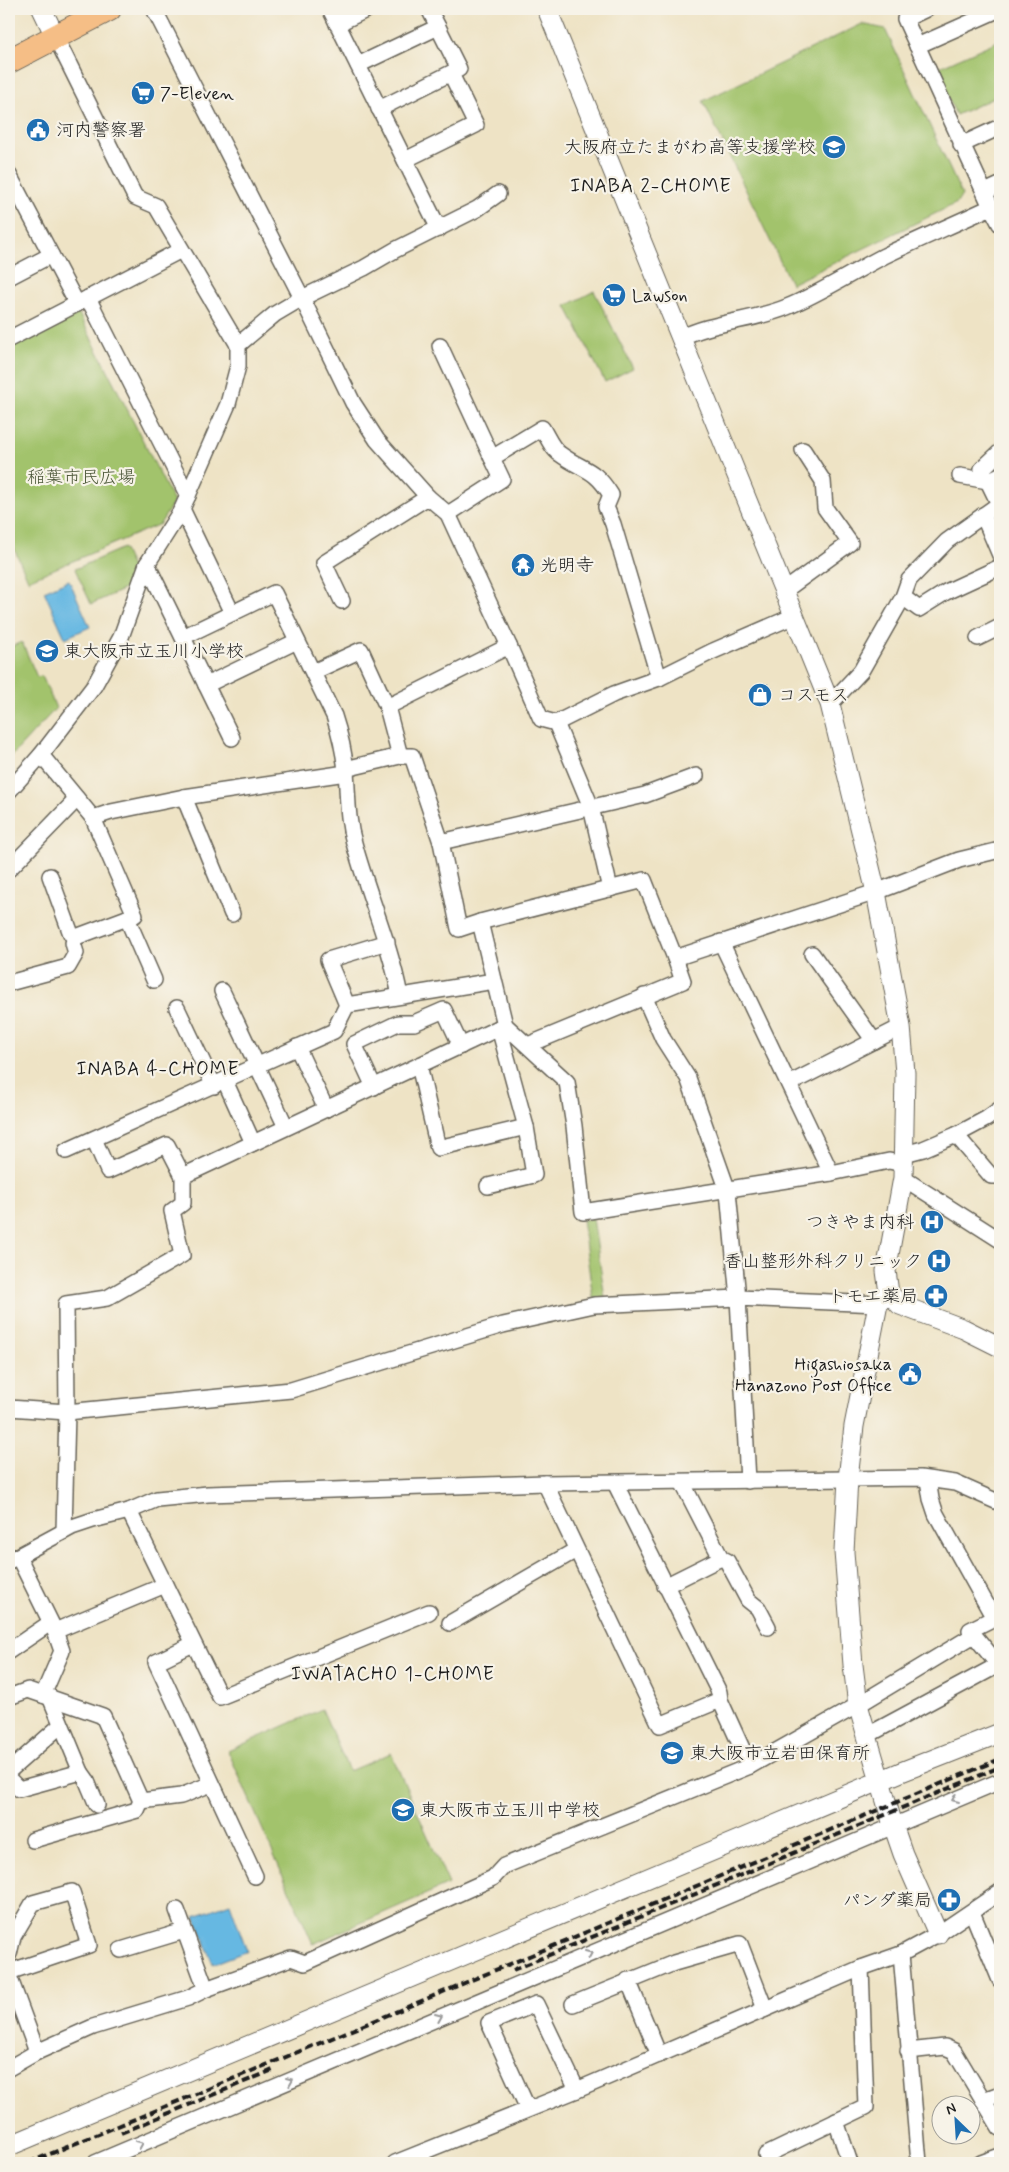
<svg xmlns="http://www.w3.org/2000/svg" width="1009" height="2172" viewBox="0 0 1009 2172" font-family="Mynerve,'Klee One',sans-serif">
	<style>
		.green { fill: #a2c36c; stroke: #5f7044 }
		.water { fill: #66b8e2; stroke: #416a7f }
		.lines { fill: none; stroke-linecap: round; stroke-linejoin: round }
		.minor-casing { stroke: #666257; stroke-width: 18 }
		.tertiary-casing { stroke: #666257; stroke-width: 21 }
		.primary-casing { stroke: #666257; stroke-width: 26 }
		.minor { stroke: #fff; stroke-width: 15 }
		.tertiary { stroke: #fff; stroke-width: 19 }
		.primary { stroke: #f5be86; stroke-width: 24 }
		.rail { stroke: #1c1c1c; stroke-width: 4; stroke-dasharray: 8 4; stroke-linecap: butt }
		.oneway { stroke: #999 }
		.labels { text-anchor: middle; stroke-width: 4.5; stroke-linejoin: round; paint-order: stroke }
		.poi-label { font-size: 18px; fill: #1c1c1c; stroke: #f7f3e8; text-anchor: start }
		.park-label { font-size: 18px; fill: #4b5638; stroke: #f7f3e8 }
		.neighbourhood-label { font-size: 19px; letter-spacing: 1px; fill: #1c1c1c; stroke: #f7f3e8 }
	</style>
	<rect width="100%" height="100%" fill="#f7f3e8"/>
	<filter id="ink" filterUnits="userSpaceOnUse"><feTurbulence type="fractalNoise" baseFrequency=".02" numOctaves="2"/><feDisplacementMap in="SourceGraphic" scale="10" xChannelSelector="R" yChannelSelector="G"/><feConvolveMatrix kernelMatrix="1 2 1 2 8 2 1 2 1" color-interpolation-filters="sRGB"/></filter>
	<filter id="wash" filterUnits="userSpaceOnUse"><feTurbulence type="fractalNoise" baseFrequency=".0096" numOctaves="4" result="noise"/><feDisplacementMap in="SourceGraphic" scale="20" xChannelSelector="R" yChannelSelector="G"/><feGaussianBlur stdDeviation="1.12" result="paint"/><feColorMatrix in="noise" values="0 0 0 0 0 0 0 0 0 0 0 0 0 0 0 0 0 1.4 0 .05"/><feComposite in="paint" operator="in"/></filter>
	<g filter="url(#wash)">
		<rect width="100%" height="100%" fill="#eee3c5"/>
		<!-- green -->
		<g class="green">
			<polygon points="862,24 885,29 962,195 957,203 791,284 703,101"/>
			<polygon points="1000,40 1000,95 956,115 935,69"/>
			<polygon points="594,291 633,368 605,382 566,306"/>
			<polygon points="78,312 174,502 160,524 28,580 9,537 9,346"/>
			<polygon points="123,548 133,570 127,588 91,604 75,569"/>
			<polygon points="22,642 37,677 42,676 56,708 9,759 9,644 10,647"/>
			<polygon points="593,1218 605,1298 593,1298 582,1220"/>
			<polygon points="322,1709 349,1771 391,1753 449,1884 313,1944 228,1751"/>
		</g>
		<!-- water -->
		<g class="water">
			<polygon points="69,580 90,627 65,638 44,591"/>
			<polygon points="230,1903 247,1951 213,1964 195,1916"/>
		</g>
	</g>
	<g filter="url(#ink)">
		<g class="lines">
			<!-- minor casing -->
			<g class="minor-casing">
				<g id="minor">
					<polyline points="154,9 302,298 353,403 377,440 428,497"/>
					<polyline points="330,9 439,229"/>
					<polyline points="337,24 368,9"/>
					<polyline points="55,36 135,197 156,206 238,345"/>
					<polyline points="917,46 1000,9"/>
					<polyline points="358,65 438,27"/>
					<polyline points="379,109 459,69 429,9"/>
					<polyline points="961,145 1000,127"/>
					<polyline points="405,160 476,125 451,74"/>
					<polyline points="9,175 77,304"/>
					<polyline points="985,192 1000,185"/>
					<polyline points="991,207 1000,224"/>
					<polyline points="9,277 51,255"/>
					<polyline points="88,298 188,496"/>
					<path d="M681,338C710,322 754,321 787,307C821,293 851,273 884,256C919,239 955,224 991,207L905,19L926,9"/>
					<polyline points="9,339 181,250"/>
					<polyline points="440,346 492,458"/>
					<polyline points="960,476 988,481 1000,475"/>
					<polyline points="182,509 232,613"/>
					<path d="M448,514L502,479L492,458L542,428C547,436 552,449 560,454C583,471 594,467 611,495L606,507L613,524L659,678"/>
					<polyline points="983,515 1000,555"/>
					<polyline points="147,564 232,738"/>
					<polyline points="784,591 850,543 825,508 823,481 803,450"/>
					<polyline points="903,597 919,609 946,592 1000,567"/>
					<polyline points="342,601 324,563 428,497 448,514 509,646 541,719 556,723 614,694 659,678 711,652 794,616"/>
					<path d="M183,637L274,593L334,716C340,734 344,752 346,771C348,796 347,819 354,843C368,895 390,943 400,996"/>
					<polyline points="978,638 1000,627"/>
					<polyline points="313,672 361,650 387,707 400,756"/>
					<polyline points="206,685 297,641"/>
					<polyline points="830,704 861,671 903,597 909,580 947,541 999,504 982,469 1000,452"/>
					<polyline points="387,707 509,646"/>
					<polyline points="556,723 591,807 610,889"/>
					<polyline points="41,755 93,818 111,812 184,797 346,773"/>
					<polyline points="345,769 400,756 412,756 441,842 459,929 480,922 644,880 675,958 876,892 959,860 1000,850"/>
					<polyline points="9,791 41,755 94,686 121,637 147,564 182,509 228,404 238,366 238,345 275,314 302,298 364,268 395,250 477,209 498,194"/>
					<polyline points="184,797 232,914"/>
					<polyline points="441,842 645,795 696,776"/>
					<polyline points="9,869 77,799"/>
					<polyline points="50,876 71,934 76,937 135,915 93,818"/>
					<polyline points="127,918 154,980"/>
					<polyline points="480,922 505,1025 567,1082 574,1126 583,1212 831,1173 721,942"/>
					<polyline points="812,954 874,1041"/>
					<polyline points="9,983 68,967 76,953 73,943 76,937"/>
					<polyline points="222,991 286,1127"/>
					<polyline points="644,996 663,1039 688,1078 728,1191 738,1298 748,1481"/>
					<polyline points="347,1005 328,960 387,942"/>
					<polyline points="177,1008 214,1086"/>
					<polyline points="528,1045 683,981 675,958"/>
					<polyline points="297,1047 326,1109"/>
					<polyline points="419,1065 438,1148 526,1127"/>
					<polyline points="225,1081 253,1143"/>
					<polyline points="789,1084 901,1027"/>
					<polyline points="374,1087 354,1044 398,1023 414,1023 444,1010 461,1046"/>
					<polyline points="956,1135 986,1119 1000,1109"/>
					<polyline points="94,1139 108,1171 167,1145 183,1176"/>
					<polyline points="66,1151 334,1031 347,1005 494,981"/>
					<polyline points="904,1154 923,1149 956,1135 991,1176 1000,1176"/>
					<polyline points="831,1173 889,1161 903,1164"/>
					<polyline points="903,1178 1000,1240"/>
					<polyline points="488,1186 534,1175 526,1127 499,1028"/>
					<polyline points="9,1408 67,1412 291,1390 503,1325 594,1305 738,1298 878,1304"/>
					<polyline points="928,1480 931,1499 936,1514 994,1618 970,1630 1000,1667"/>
					<polyline points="545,1483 660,1725 720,1700"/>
					<polyline points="615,1483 719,1692 720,1700 750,1766"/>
					<polyline points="129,1511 220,1697 429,1612"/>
					<polyline points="64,1531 67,1412 66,1304 107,1298 182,1255 172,1211 183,1203 183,1176 505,1025"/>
					<polyline points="18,1556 55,1631 62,1651 43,1695"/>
					<polyline points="721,1558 727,1561 748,1600 758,1608 768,1627"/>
					<polyline points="9,1561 72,1527 93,1520 129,1511 157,1499 208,1494 545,1483 920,1478 955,1483 1000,1503"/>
					<polyline points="665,1586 721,1558 682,1482"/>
					<polyline points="450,1623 576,1550"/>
					<polyline points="55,1631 165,1585"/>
					<polyline points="193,1644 156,1662 255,1876"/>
					<polyline points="9,1651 50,1623"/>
					<polyline points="9,1697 28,1690 103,1716 141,1801 181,1796 206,1786"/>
					<polyline points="50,1697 81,1772 86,1779 97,1805"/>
					<polyline points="868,1735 1000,1664"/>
					<polyline points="9,1771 61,1725"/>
					<polyline points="9,1779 19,1789 81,1772"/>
					<polyline points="33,1840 137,1810 141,1801"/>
					<polyline points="177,1910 206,1989"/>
					<polyline points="972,1912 1000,1980"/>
					<polyline points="121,1950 184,1931"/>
					<polyline points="9,1954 13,1937 33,1903 72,1892 89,1945 9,1972"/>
					<polyline points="901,1954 919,2163"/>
					<polyline points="9,1976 37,2052 9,2068"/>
					<polyline points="628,1980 659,2055"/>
					<polyline points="573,2004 674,1963 740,1944 765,2009"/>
					<polyline points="908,2051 945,2047 954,2051 1000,2128"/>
					<polyline points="37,2052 93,2027 188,1998 206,1989 291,1958 305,1963 493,1878 504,1866 750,1766 858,1705 974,1635"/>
					<polyline points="983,2100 1000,2094"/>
					<polyline points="528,2109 489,2023 536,2004 577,2090"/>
					<polyline points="836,2121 850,2163"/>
					<polyline points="95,2163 1000,1781"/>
					<polyline points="395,2163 577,2090 861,1968 901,1954 938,1934 1000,1892"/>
					<polyline points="770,2163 766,2155 866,2107 861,1968"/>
					<polyline points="981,2163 1000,2156"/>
				</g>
			</g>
			<!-- tertiary casing -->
			<g class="tertiary-casing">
				<g id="tertiary">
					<polyline points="42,9 55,36"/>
					<polyline points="547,9 830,704 876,892 901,1027 905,1073 903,1178 886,1271 889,1293 900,1305 964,1329 1000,1347"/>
					<polyline points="889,1293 878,1304 854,1426 848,1479 844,1552 853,1665 858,1705 893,1825 903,1854 938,1934"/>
					<polyline points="9,2146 901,1772 1000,1733"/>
				</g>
			</g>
			<!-- primary casing -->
			<g class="primary-casing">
				<polyline id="primary" points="9,61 109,9"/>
			</g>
			<!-- minor -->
			<use href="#minor" class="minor"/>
			<!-- tertiary -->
			<use href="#tertiary" class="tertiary"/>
			<!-- primary -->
			<use href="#primary" class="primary"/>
			<!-- rail -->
			<g class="rail">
				<polyline points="513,1970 1000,1767"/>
				<polyline points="121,2133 273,2070"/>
				<polyline points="28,2163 388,2015 1000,1759"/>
			</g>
		</g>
		<!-- one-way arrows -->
		<defs><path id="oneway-chevron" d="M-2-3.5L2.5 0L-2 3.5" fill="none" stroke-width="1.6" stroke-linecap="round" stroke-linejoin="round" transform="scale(1.25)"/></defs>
		<g class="oneway">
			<use href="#oneway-chevron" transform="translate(955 1799) rotate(157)"/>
			<use href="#oneway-chevron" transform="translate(589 1954) rotate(-23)"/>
			<use href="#oneway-chevron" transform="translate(439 2017) rotate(-23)"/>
			<use href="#oneway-chevron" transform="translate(290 2081) rotate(-23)"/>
			<use href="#oneway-chevron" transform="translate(140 2144) rotate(-23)"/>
		</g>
	</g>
	<!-- icons -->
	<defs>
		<g id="supermarket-disc" transform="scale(1.25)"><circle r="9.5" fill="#1f6fb2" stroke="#f7f3e8"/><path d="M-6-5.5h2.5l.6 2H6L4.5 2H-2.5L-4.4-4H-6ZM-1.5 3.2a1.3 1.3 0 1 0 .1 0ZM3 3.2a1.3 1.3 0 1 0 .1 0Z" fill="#fff"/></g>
		<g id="civic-disc" transform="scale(1.25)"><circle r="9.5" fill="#1f6fb2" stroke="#f7f3e8"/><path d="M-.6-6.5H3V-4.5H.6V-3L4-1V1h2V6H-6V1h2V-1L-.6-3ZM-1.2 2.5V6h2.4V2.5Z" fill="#fff"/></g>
		<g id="school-disc" transform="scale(1.25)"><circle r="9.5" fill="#1f6fb2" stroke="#f7f3e8"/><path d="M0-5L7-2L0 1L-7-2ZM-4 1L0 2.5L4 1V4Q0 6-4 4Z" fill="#fff"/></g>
		<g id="temple-disc" transform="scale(1.25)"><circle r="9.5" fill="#1f6fb2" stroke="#f7f3e8"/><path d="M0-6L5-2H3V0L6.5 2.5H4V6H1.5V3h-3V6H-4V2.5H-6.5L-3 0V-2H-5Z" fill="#fff"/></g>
		<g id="shop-disc" transform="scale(1.25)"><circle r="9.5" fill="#1f6fb2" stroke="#f7f3e8"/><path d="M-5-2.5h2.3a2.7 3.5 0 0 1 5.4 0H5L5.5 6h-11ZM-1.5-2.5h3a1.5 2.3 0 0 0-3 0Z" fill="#fff"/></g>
		<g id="hospital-disc" transform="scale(1.25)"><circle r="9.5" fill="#1f6fb2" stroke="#f7f3e8"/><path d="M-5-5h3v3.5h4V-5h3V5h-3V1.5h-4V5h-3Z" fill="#fff"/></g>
		<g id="pharmacy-disc" transform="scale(1.25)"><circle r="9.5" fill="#1f6fb2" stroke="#f7f3e8"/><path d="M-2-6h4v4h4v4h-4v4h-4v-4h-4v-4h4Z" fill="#fff"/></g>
	</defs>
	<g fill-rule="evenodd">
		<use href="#supermarket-disc" x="143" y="93"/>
		<use href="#civic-disc" x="38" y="130"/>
		<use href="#school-disc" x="834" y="147"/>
		<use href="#supermarket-disc" x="614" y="295"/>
		<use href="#temple-disc" x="523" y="565"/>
		<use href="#school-disc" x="47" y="651"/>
		<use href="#shop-disc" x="760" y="695"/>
		<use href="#hospital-disc" x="932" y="1222"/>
		<use href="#hospital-disc" x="939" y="1261"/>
		<use href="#pharmacy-disc" x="936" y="1296"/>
		<use href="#civic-disc" x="910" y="1374"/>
		<use href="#school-disc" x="672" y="1753"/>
		<use href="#school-disc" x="403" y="1810"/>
		<use href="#pharmacy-disc" x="949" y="1900"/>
	</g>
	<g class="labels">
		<!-- poi labels -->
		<g class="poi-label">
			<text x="160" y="99">7-Eleven</text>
			<text x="56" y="136">河内警察署</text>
			<text x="816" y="153" text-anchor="end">大阪府立たまがわ高等支援学校</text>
			<text x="632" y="301">Lawson</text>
			<text x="540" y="571">光明寺</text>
			<text x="64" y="657">東大阪市立玉川小学校</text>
			<text x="778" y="701">コスモス</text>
			<text x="914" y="1228" text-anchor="end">つきやま内科</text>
			<text x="922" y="1267" text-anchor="end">香山整形外科クリニック</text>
			<text x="918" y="1302" text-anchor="end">トモエ薬局</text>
			<text x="892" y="1370" text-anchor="end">Higashiosaka<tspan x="892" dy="21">Hanazono Post Office</tspan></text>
			<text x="690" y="1759">東大阪市立岩田保育所</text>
			<text x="420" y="1816">東大阪市立玉川中学校</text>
			<text x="932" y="1906" text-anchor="end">パンダ薬局</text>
		</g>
		<!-- park labels -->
		<g class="park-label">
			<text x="81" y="483">稲葉市民広場</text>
		</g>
		<!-- neighbourhood labels -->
		<g class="neighbourhood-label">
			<text x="651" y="192">INABA 2-CHOME</text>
			<text x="158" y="1075">INABA 4-CHOME</text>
			<text x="393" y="1680">IWATACHO 1-CHOME</text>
		</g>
	</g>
	<!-- margin -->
	<rect width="1009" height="2172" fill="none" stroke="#f7f3e8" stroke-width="30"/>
	<!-- north arrow -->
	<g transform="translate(956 2120) rotate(335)"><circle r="24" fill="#f7f3e8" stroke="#9f9d96"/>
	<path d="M0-4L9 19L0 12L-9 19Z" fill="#1f6fb2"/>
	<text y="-8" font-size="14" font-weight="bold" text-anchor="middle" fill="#1c1c1c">N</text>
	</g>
</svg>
